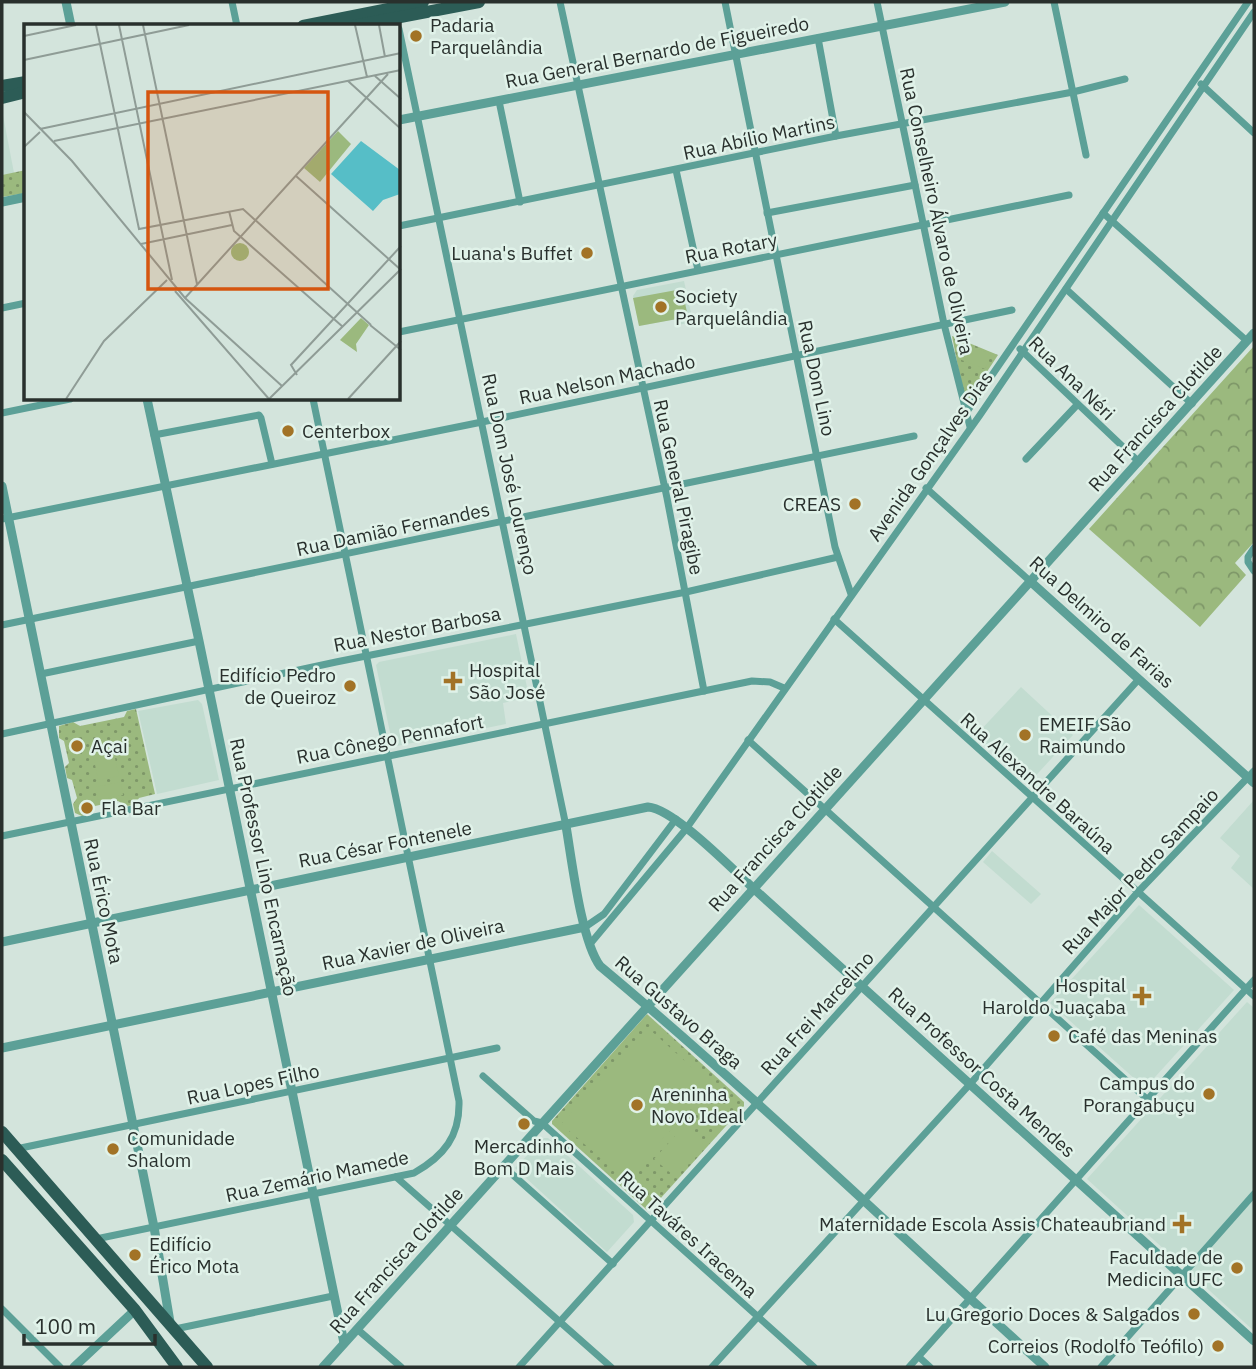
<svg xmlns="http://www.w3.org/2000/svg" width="1256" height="1369" viewBox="0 0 1256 1369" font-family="'IBM Plex Sans',sans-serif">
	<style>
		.built { fill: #c2dcd0 }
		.grass { fill: url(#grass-dots) }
		.forest { fill: url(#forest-crowns) }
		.pitch { fill: #9bb97e }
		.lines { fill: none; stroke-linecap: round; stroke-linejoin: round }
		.minor { stroke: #5ca097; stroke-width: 7 }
		.tertiary { stroke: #5ca097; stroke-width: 9 }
		.primary { stroke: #2c5c56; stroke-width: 12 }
		.poi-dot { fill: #a27326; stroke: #e0f2e9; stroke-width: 2.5 }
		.labels { text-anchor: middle; stroke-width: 5; stroke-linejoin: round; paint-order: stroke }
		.poi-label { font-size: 19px; fill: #29302d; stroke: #e0f2e9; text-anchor: start }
		.street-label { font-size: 19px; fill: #29302d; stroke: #e0f2e9 }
		.inset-road { fill: none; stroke: #8f9c96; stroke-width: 2 }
		.view { fill: #d5550f; fill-opacity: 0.15; stroke: #d5550f; stroke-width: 3.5 }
		.inset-edge { fill: none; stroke: #29302d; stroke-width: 3.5 }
	</style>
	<defs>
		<pattern id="grass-dots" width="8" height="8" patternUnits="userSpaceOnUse" patternTransform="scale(1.75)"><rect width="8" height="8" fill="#9bb97e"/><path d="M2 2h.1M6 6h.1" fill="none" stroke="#7e9768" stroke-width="1.8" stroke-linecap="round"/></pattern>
		<pattern id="forest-crowns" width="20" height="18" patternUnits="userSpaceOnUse" patternTransform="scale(1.75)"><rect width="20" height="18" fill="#9bb97e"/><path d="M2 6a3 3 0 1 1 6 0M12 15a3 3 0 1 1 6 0" fill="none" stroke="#7e9768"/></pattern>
	</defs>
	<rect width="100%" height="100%" fill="#d3e4dc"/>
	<!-- built -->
	<g class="built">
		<polygon points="2,110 14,173 2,175"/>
		<polygon points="684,281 693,322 678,325 676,319 639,326 633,296 637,290"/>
		<polygon points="516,634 529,697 503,703 506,724 397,746 392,742 376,665 379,662"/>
		<polygon points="1021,687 1073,735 1029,783 976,735"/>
		<polygon points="198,700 202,704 219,780 157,794 138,711"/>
		<polygon points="1254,800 1254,889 1231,868 1240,856 1220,838"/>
		<polygon points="992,851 1041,894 1031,904 983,862"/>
		<polygon points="1139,905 1234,990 1145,1088 1050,1003"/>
		<polygon points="1247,1002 1254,1008 1254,1331 1087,1179"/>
		<polygon points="544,1138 548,1138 633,1215 634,1222 607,1252 515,1168"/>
	</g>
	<!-- grass -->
	<g class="grass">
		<polygon points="26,170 26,193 2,197 2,175"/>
		<polygon points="952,336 998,355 969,399 964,398"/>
		<polygon points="136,709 155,794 139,798 135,805 126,806 118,801 95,806 91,813 82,816 75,813 73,804 77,798 72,780 67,778 65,767 69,763 64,741 59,738 59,726 73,722 80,726 124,717 127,711"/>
		<polygon points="647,1014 744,1102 744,1106 650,1210 647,1210 552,1124 552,1121"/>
	</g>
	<!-- forest -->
	<polygon class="forest" points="1254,346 1254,542 1235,563 1246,575 1200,627 1089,529"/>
	<!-- pitch -->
	<g class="pitch">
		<polygon points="682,289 688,317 639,326 633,298"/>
		<polygon points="965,344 991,354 985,369 959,359"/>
		<polygon points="112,745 119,776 98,780 92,749"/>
		<polygon points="121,782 123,795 98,800 95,787"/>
		<polygon points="648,1028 713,1086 625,1179 561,1124"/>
		<polygon points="684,1126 703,1143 674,1176 654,1159"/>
	</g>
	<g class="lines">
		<!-- minor -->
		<g class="minor">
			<polyline points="232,2 237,26"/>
			<polyline points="560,2 667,498 704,691"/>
			<polyline points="725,2 835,547 851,594"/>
			<polyline points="877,2 944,324 970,427"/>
			<polyline points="1054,2 1086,155"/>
			<polyline points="399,29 566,826"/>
			<polyline points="818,38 836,136"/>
			<polyline points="1201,84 1254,133"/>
			<polyline points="499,101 520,202"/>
			<polyline points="676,170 698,270"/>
			<polyline points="767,213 915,185"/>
			<polyline points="1103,213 1247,341"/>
			<polyline points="399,226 836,136 1073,92 1125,79"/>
			<polyline points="1066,289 1192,404"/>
			<polyline points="2,308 26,303"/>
			<polyline points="399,332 1069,195"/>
			<polyline points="1020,349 1139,462"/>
			<polyline points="2,413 70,399"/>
			<polyline points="966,413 1248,2"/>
			<polyline points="154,435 259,415 261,418 272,464"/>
			<polyline points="1026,459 1077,405"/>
			<polyline points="926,488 1031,582"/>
			<polyline points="2,519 482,422 1012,310"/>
			<polyline points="1254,548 1248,557 1248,562 1254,571"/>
			<polyline points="834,619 1254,996"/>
			<polyline points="2,625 914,436"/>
			<polyline points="41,674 199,641"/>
			<polyline points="2,734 336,662 686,592 838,557"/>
			<polyline points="748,740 1148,1100"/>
			<polyline points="2,836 752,681 770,682 784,688"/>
			<polyline points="585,927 604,914 676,819"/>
			<polyline points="590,944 686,829 980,415 1254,12"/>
			<polyline points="483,1076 534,1121 542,1123 814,1367"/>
			<polyline points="16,1149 497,1048"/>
			<polyline points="504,1167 613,1264"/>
			<polyline points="396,1177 611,1367"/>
			<path d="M96,1239L414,1173C444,1156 460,1136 459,1101L313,399"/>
			<polyline points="2,1309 60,1367"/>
			<polyline points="175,1329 333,1296"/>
			<polyline points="357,1329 401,1367"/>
			<polyline points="919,1357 930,1367"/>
			<polyline points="519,1367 1139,679"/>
			<polyline points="712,1367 971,1083 1137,893 1254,771"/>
			<polyline points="909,1367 1254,980"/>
			<polyline points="1101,1367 1254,1194"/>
		</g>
		<!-- tertiary -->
		<g class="tertiary">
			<polyline points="66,2 71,26"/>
			<polyline points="399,120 1005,2"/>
			<polyline points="2,202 26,197"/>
			<polyline points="147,399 199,641 344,1343"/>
			<polyline points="2,486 154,1227 170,1322"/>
			<polyline points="1031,582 1254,783"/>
			<path d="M566,826C572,861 581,940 600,966C753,1094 897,1233 1045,1367"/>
			<path d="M2,942L648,807C674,809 731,868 753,888L1254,1341"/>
			<polyline points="2,1048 585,927"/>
			<polyline points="74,1367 135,1310"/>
			<polyline points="323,1367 1254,333"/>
		</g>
		<!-- primary -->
		<g class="primary">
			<polyline points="303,26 423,2"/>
			<polyline points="353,26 479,2"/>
			<polyline points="2,86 26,82"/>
			<polyline points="2,98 26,92"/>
			<polyline points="2,1132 207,1367"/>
			<polyline points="2,1160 135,1310 177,1367"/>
		</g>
	</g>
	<!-- markers -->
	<g class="poi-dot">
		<circle cx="416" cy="36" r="7"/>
		<circle cx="587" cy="253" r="7"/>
		<circle cx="661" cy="307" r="7"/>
		<circle cx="288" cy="431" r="7"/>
		<circle cx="855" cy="504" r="7"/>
		<path d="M449.5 670.5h7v7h7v7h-7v7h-7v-7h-7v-7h7z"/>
		<circle cx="350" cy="686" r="7"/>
		<circle cx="1025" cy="735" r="7"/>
		<circle cx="77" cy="746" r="7"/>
		<circle cx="87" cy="808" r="7"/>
		<path d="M1138.5 985.5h7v7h7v7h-7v7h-7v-7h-7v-7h7z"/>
		<circle cx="1054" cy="1036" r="7"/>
		<circle cx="1209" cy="1094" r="7"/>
		<circle cx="637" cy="1105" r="7"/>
		<circle cx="524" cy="1124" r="7"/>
		<circle cx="113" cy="1149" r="7"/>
		<path d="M1178.5 1213.5h7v7h7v7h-7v7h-7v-7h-7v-7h7z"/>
		<circle cx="135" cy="1255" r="7"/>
		<circle cx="1237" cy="1268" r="7"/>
		<circle cx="1194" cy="1314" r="7"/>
		<circle cx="1218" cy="1346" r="7"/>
	</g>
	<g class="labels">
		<!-- poi labels -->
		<g class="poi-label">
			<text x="430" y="32">Padaria<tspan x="430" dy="22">Parquelândia</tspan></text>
			<text x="573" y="260" text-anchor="end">Luana's Buffet</text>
			<text x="675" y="303">Society<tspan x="675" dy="22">Parquelândia</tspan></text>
			<text x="302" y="438">Centerbox</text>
			<text x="841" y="511" text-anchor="end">CREAS</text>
			<text x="469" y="677">Hospital<tspan x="469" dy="22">São José</tspan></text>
			<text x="336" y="682" text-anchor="end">Edifício Pedro<tspan x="336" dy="22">de Queiroz</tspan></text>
			<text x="1039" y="731">EMEIF São<tspan x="1039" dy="22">Raimundo</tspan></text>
			<text x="91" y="753">Açai</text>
			<text x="101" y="815">Fla Bar</text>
			<text x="1126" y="992" text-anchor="end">Hospital<tspan x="1126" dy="22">Haroldo Juaçaba</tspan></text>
			<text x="1068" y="1043">Café das Meninas</text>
			<text x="1195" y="1090" text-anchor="end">Campus do<tspan x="1195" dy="22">Porangabuçu</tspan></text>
			<text x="651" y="1101">Areninha<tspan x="651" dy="22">Novo Ideal</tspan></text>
			<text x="127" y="1145">Comunidade<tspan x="127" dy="22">Shalom</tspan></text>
			<text x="524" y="1153" text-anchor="middle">Mercadinho<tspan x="524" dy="22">Bom D Mais</tspan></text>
			<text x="1166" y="1231" text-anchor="end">Maternidade Escola Assis Chateaubriand</text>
			<text x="149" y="1251">Edifício<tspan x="149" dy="22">Érico Mota</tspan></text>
			<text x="1223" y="1264" text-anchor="end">Faculdade de<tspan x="1223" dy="22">Medicina UFC</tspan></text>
			<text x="1180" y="1321" text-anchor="end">Lu Gregorio Doces &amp; Salgados</text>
			<text x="1204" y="1353" text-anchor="end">Correios (Rodolfo Teófilo)</text>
		</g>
		<!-- street labels -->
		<g class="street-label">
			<text transform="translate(657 52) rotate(-11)" y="7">Rua General Bernardo de Figueiredo</text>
			<text transform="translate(759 137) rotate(-12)" y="7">Rua Abílio Martins</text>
			<text transform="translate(937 211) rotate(78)" y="7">Rua Conselheiro Álvaro de Oliveira</text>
			<text transform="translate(731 248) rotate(-11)" y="7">Rua Rotary</text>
			<text transform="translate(817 378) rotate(78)" y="7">Rua Dom Lino</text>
			<text transform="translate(1072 378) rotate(44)" y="7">Rua Ana Néri</text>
			<text transform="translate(607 379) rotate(-12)" y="7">Rua Nelson Machado</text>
			<text transform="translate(1155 418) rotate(-48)" y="7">Rua Francisca Clotilde</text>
			<text transform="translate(930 456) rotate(-55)" y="7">Avenida Gonçalves Dias</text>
			<text transform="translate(510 474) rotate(78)" y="7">Rua Dom José Lourenço</text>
			<text transform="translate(679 487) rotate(78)" y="7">Rua General Piragibe</text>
			<text transform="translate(393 529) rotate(-12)" y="7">Rua Damião Fernandes</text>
			<text transform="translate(1102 622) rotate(42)" y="7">Rua Delmiro de Farias</text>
			<text transform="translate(417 629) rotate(-11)" y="7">Rua Nestor Barbosa</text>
			<text transform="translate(390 739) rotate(-11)" y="7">Rua Cônego Pennafort</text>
			<text transform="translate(1038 783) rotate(42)" y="7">Rua Alexandre Baraúna</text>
			<text transform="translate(775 838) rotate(-48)" y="7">Rua Francisca Clotilde</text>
			<text transform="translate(385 844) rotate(-11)" y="7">Rua César Fontenele</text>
			<text transform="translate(264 867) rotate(78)" y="7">Rua Professor Lino Encarnação</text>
			<text transform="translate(1140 871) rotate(-47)" y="7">Rua Major Pedro Sampaio</text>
			<text transform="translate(104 901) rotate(78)" y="7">Rua Érico Mota</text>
			<text transform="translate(413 944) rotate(-12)" y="7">Rua Xavier de Oliveira</text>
			<text transform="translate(679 1012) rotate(41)" y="7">Rua Gustavo Braga</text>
			<text transform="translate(817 1013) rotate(-48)" y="7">Rua Frei Marcelino</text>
			<text transform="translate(982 1072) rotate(42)" y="7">Rua Professor Costa Mendes</text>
			<text transform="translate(253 1084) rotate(-12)" y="7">Rua Lopes Filho</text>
			<text transform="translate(317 1176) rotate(-12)" y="7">Rua Zemário Mamede</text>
			<text transform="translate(688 1234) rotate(42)" y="7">Rua Taváres Iracema</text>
			<text transform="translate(396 1260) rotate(-48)" y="7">Rua Francisca Clotilde</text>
		</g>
	</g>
	<!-- overview -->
	<g transform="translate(24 24)">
		<rect width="376" height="376" fill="#d3e4dc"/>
		<path d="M337,294L345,301L332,320L333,328L316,316Z" fill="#9bb97e"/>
		<path d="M314,107L327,120L296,158L280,144Z" fill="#9bb97e"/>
		<path d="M207 228a9 9 0 1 1 18 0a9 9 0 1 1-18 0Z" fill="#9bb97e"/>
		<path d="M337,117L376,146V170L359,176L349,187L307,150Z" fill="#56bec7"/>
		<path class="inset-road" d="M72,1L115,205L219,185L347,301M95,1L148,256M119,1L173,260M331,1L343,53M355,1L361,33M0,12L52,1M0,36L165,1M351,52L377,75M324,57L377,105M0,88L48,137L161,274L258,362M16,105L377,29M30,117L377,46M0,123L16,108M272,152L377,246M205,187L210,207L319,303M117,220L208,201M151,267L245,375M161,274L364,50M346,301L377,326M273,351L267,341L377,222M42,375L80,317L143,256M245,375L377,245M324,375L377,317"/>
		<path class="view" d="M124,68H304V265H124Z"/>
		<rect width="376" height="376" class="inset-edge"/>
	</g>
	<!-- border -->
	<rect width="1256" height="1369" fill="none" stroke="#29302d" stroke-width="7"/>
	<!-- scale -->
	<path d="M24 1334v10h131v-10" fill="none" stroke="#29302d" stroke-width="3.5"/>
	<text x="35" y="1334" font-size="21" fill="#29302d" stroke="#e0f2e9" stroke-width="5" paint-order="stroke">100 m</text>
</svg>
